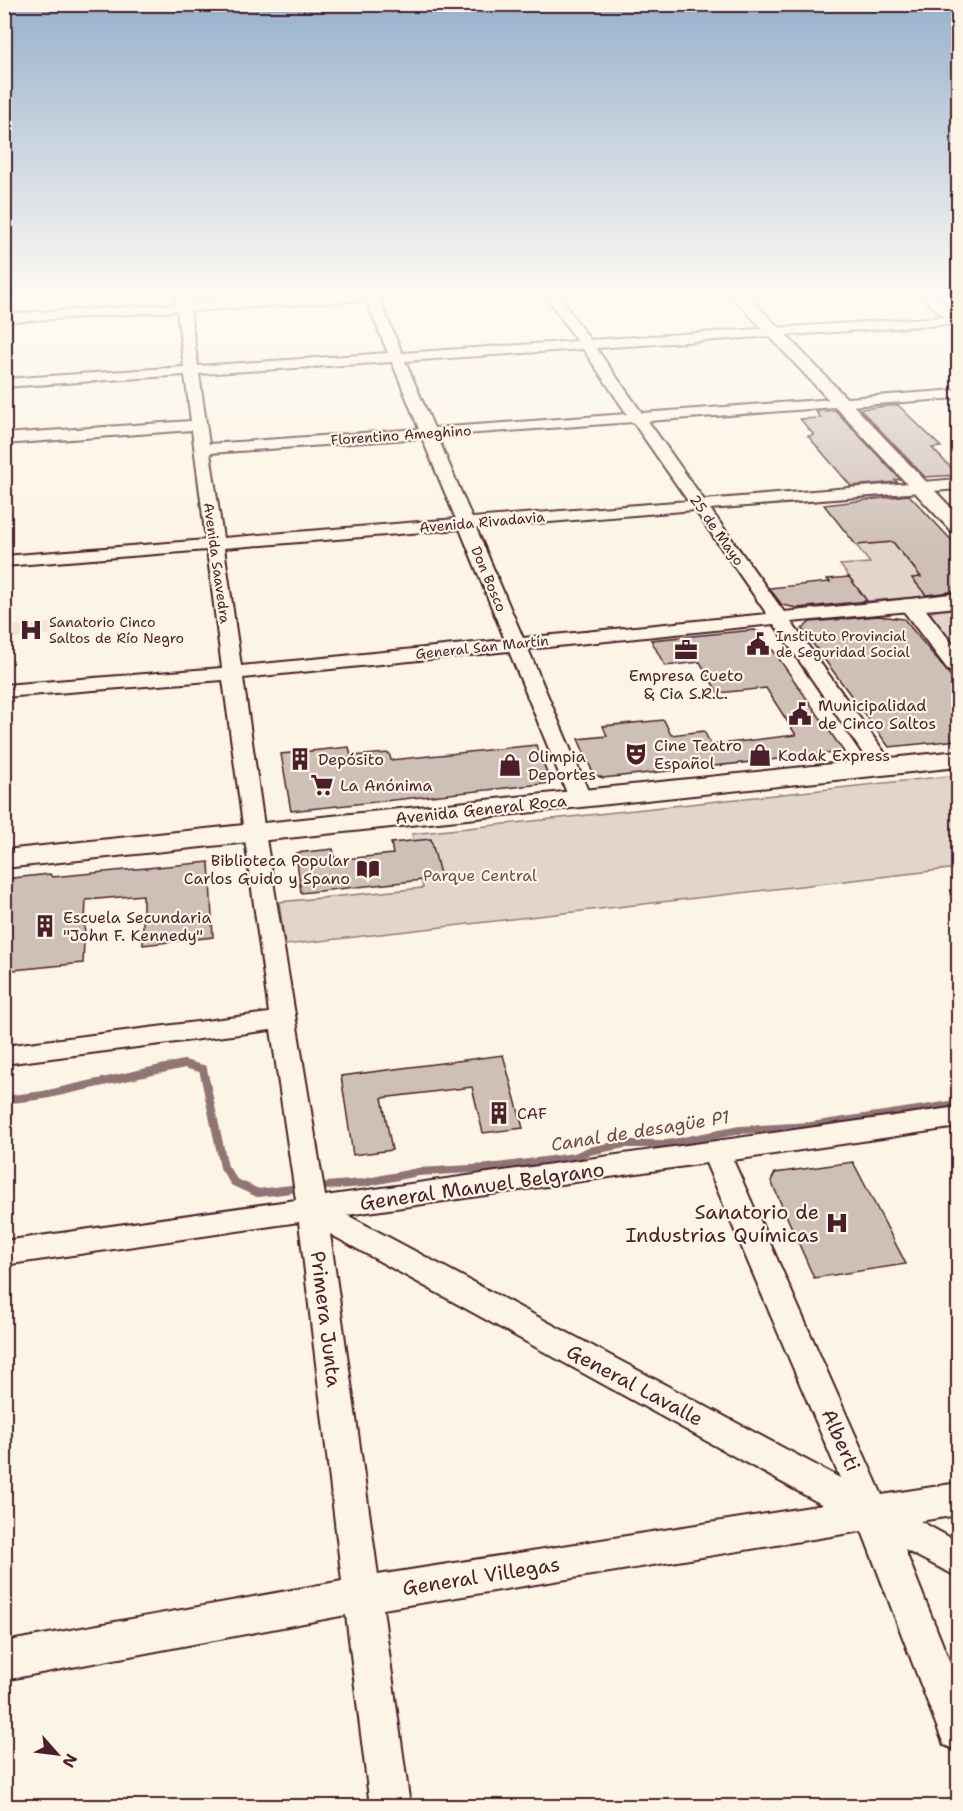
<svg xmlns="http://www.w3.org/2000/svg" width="963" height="1811" viewBox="0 0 963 1811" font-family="'Shantell Sans',sans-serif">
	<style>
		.built { fill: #eee5d7 }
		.green { fill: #e2d5ca; stroke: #967a7a; stroke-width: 1.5 }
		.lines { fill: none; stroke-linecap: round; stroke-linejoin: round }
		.stream { stroke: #917474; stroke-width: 8 }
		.building { fill: #cfc0b7; stroke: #4a1f2b; stroke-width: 1.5 }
		.minor-casing { stroke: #4a1f2b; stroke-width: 4 }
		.major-casing { stroke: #4a1f2b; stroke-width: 4 }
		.minor { fill: #fcf5e5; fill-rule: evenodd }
		.major { fill: #fcf5e5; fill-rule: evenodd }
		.labels { text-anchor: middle; stroke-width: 4.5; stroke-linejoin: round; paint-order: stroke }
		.far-street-label { font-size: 14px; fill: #4a1f2b; stroke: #fcf5e5 }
		.far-poi-label { font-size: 14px; fill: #4a1f2b; stroke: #fcf5e5; text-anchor: start }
		.poi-label { font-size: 16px; fill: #4a1f2b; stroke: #fcf5e5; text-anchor: start }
		.street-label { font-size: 16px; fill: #4a1f2b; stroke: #fcf5e5 }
		.park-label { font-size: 16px; fill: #704c53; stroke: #fcf5e5 }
		.water-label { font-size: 18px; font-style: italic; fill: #6d4950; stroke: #fcf5e5 }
		.near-street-label { font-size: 20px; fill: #4a1f2b; stroke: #fcf5e5 }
		.near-poi-label { font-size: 20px; fill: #4a1f2b; stroke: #fcf5e5; text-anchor: end }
	</style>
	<rect width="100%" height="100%" fill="#fcf5e5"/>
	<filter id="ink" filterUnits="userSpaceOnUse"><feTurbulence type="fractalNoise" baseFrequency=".0167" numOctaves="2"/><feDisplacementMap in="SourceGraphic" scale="12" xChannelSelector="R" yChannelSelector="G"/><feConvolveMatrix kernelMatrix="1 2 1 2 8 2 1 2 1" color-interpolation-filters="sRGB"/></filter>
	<g filter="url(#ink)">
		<!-- built -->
		<polygon class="built" points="58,622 57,634 5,639 5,627"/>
		<!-- green -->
		<g class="green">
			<polygon points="893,542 921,577 912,578 927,596 867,601 840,565 870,563 856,545"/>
			<polygon points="958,608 958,652 929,615 934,611"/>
			<polygon points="958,775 958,868 285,945 279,902 423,888 412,834"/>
		</g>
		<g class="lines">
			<!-- stream -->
			<g class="stream">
				<polyline points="4,1100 44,1095 184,1064 203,1069 224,1167 234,1182 258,1193 291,1189"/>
				<polyline points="325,1186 363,1183 418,1172 489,1168 575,1157 589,1151 624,1144 668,1144 740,1130 811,1126 958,1104"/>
			</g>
		</g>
		<!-- building -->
		<g class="building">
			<polygon points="898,405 941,447 932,448 958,475 925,477 860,409"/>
			<polygon points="835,410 900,479 895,480 897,482 851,486 808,436 814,435 800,419 821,418 816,412"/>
			<polygon points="909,495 958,547 958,591 926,595 912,578 921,577 893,542 856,545 824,505"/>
			<polygon points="849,577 867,601 797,608 782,605 769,588 830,582 827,579"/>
			<polygon points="879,616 904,619 958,685 958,740 889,747 802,629 810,622"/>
			<polygon points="754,630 761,633 844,752 603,778 594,775 578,739 607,736 603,726 664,720 671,735 704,731 711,745 796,735 766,688 718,693 700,662 665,666 651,640"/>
			<polygon points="536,745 551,783 291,811 281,754 349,747 351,756 389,753 391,760"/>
			<polygon points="431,839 441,878 301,893 296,853 333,849 335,860 393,854 391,843"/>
			<polygon points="209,862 213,937 143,945 143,895 86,900 83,963 4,971 4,879 50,874 52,877"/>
			<polygon points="503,1055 523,1128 483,1133 472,1087 382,1098 392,1150 353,1155 341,1076"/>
			<polygon points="853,1162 906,1264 814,1278 771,1181 775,1173"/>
		</g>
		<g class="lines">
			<!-- minor casing -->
			<g class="minor-casing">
				<path id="minor" d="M175,293H187L189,303L347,293H422L416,297L379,299L402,353L577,341L544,293H557L590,340L944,317L918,293H932L958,316V326L953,324L596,348L642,413L958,390V398L648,421L704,500L958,479V489L710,509L784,612L910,599L916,601L919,605L916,609L910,611L791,622L894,766L891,771L883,772L875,771L774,624L528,649L591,798L588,803L580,805L572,803L569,798L509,651L243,678L265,833L325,1196L958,1107V1127L733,1160L882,1495L958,1483V1515L920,1521L958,1542V1577L905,1550L958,1683V1751L944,1745L862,1531L383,1609L410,1806H370L346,1615L4,1680V1642L342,1581L299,1222L4,1265V1241L296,1200L271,1030L4,1064V1046L269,1013L223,680L4,697V685L222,668L207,550L4,566V556L206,540L192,430L4,444V434L191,421L185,375L4,387V379L184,367L177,311L4,322V314L176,304ZM366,300L388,353L198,366L190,311ZM583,349L627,414L434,428L405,361ZM392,362L419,429L209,444L199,374ZM633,422L688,501L472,518L437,436ZM422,438L456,519L223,538L210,453ZM695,510L767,614L523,638L476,528ZM460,529L505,640L241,666L224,548ZM706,1163L840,1478L347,1215ZM330,1234L823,1505L378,1575Z"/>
			</g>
			<!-- major casing -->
			<g class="major-casing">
				<g id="major">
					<polygon points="729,293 746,293 958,515 958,533 951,531"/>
					<polygon points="958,593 958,607 926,610 958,651 958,673 949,671 899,605 902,600"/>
					<polygon points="958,751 958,767 4,868 4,850"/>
				</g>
			</g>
			<!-- minor -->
			<use href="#minor" class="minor"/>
			<!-- major -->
			<use href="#major" class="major"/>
		</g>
	</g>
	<!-- sky -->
	<linearGradient id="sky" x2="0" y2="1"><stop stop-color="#98b1cd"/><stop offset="0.54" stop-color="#fefaf3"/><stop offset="1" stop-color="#fefaf3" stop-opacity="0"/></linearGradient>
	<rect width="963" height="547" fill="url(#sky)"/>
	<!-- icons -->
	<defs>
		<g id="hospital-bare" transform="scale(1.8)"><path d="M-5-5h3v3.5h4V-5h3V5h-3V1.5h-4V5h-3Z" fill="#4a1f2b" stroke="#fcf5e5" stroke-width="2.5" paint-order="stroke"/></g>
		<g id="civic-bare" transform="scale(1.8)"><path d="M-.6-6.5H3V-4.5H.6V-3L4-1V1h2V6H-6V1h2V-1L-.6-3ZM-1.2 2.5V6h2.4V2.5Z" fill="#4a1f2b" stroke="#fcf5e5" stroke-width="2.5" paint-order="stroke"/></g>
		<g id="office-bare" transform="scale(1.8)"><path d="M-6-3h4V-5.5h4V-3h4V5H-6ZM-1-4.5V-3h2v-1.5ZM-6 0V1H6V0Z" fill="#4a1f2b" stroke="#fcf5e5" stroke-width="2.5" paint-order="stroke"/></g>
		<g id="theatre-bare" transform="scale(1.8)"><path d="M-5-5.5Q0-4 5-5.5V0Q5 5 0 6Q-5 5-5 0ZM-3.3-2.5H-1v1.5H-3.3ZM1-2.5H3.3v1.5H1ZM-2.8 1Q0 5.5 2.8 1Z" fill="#4a1f2b" stroke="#fcf5e5" stroke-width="2.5" paint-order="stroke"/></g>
		<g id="shop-bare" transform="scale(1.8)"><path d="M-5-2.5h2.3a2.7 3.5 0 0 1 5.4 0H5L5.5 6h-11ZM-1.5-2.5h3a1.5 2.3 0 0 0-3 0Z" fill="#4a1f2b" stroke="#fcf5e5" stroke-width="2.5" paint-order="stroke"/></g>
		<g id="building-bare" transform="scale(1.8)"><path d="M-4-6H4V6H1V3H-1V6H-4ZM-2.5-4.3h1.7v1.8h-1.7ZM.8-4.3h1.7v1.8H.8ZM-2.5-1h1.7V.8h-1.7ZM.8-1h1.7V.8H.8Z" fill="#4a1f2b" stroke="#fcf5e5" stroke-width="2.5" paint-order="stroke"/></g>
		<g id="supermarket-bare" transform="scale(1.8)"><path d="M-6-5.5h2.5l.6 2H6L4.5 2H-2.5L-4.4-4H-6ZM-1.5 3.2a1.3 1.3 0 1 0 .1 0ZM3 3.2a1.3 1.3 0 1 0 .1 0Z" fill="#4a1f2b" stroke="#fcf5e5" stroke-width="2.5" paint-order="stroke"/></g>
		<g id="library-bare" transform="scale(1.8)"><path d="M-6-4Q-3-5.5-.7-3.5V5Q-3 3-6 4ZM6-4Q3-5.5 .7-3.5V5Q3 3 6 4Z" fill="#4a1f2b" stroke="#fcf5e5" stroke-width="2.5" paint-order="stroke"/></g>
	</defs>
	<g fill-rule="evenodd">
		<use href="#hospital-bare" x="31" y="630"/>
		<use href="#civic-bare" x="758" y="644"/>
		<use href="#office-bare" x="686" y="650"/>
		<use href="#civic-bare" x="800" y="714"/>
		<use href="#theatre-bare" x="636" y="754"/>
		<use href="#shop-bare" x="760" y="755"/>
		<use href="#building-bare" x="300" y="759"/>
		<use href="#shop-bare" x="510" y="765"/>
		<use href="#supermarket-bare" x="322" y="785"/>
		<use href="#library-bare" x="368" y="869"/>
		<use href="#building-bare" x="45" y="926"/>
		<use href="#building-bare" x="499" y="1113"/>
		<use href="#hospital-bare" x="837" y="1223"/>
	</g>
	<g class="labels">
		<!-- far-street labels -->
		<g class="far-street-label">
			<text transform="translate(401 435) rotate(-4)" y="5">Florentino Ameghino</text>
			<text transform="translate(482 522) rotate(-5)" y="5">Avenida Rivadavia</text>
			<text transform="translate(717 530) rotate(55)" y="5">25 de Mayo</text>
			<text transform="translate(217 563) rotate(82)" y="5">Avenida Saavedra</text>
			<text transform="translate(489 579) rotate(67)" y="5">Don Bosco</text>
			<text transform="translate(482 647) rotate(-6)" y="5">General San Martín</text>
		</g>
		<!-- far-poi labels -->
		<g class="far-poi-label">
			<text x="49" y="627">Sanatorio Cinco<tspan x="49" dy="16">Saltos de Río Negro</tspan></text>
			<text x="776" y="641">Instituto Provincial<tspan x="776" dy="16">de Seguridad Social</tspan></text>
		</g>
		<!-- poi labels -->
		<g class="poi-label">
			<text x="686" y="681" text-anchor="middle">Empresa Cueto<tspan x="686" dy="18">&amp; Cia S.R.L.</tspan></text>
			<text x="818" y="711">Municipalidad<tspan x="818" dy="18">de Cinco Saltos</tspan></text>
			<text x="654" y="751">Cine Teatro<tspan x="654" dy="18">Español</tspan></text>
			<text x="778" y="761">Kodak Express</text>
			<text x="528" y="762">Olimpia<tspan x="528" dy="18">Deportes</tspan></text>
			<text x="318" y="765">Depósito</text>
			<text x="340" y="791">La Anónima</text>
			<text x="350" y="866" text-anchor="end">Biblioteca Popular<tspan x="350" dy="18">Carlos Guido y Spano</tspan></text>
			<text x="63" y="923">Escuela Secundaria<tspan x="63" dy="18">"John F. Kennedy"</tspan></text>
			<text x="517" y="1119">CAF</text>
		</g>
		<!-- street labels -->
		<g class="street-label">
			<text transform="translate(481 809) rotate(-6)" y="6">Avenida General Roca</text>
		</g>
		<!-- park labels -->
		<g class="park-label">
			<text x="480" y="881">Parque Central</text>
		</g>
		<!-- water labels -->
		<g class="water-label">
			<text transform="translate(640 1131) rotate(-9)" y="6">Canal de desagüe P1</text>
		</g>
		<!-- near-street labels -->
		<g class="near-street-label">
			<text transform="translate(482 1186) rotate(-8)" y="7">General Manuel Belgrano</text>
			<text transform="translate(326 1319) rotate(83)" y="7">Primera Junta</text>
			<text transform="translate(635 1385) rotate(28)" y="7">General Lavalle</text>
			<text transform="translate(841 1440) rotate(66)" y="7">Alberti</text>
			<text transform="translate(481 1576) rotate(-9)" y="7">General Villegas</text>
		</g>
		<!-- near-poi labels -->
		<g class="near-poi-label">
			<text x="819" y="1219">Sanatorio de<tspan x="819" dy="23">Industrias Químicas</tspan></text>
		</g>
	</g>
	<!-- margin -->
	<rect width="963" height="1811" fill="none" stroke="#fcf5e5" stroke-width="24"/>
	<rect x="12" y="12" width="939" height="1787" fill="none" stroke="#4a1f2b" stroke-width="2" filter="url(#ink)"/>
	<!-- north arrow -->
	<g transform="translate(57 1754) rotate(118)" stroke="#fcf5e5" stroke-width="4.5" paint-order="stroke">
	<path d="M0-4.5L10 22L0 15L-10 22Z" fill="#4a1f2b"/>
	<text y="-9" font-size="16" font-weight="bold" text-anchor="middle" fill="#4a1f2b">N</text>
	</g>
</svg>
